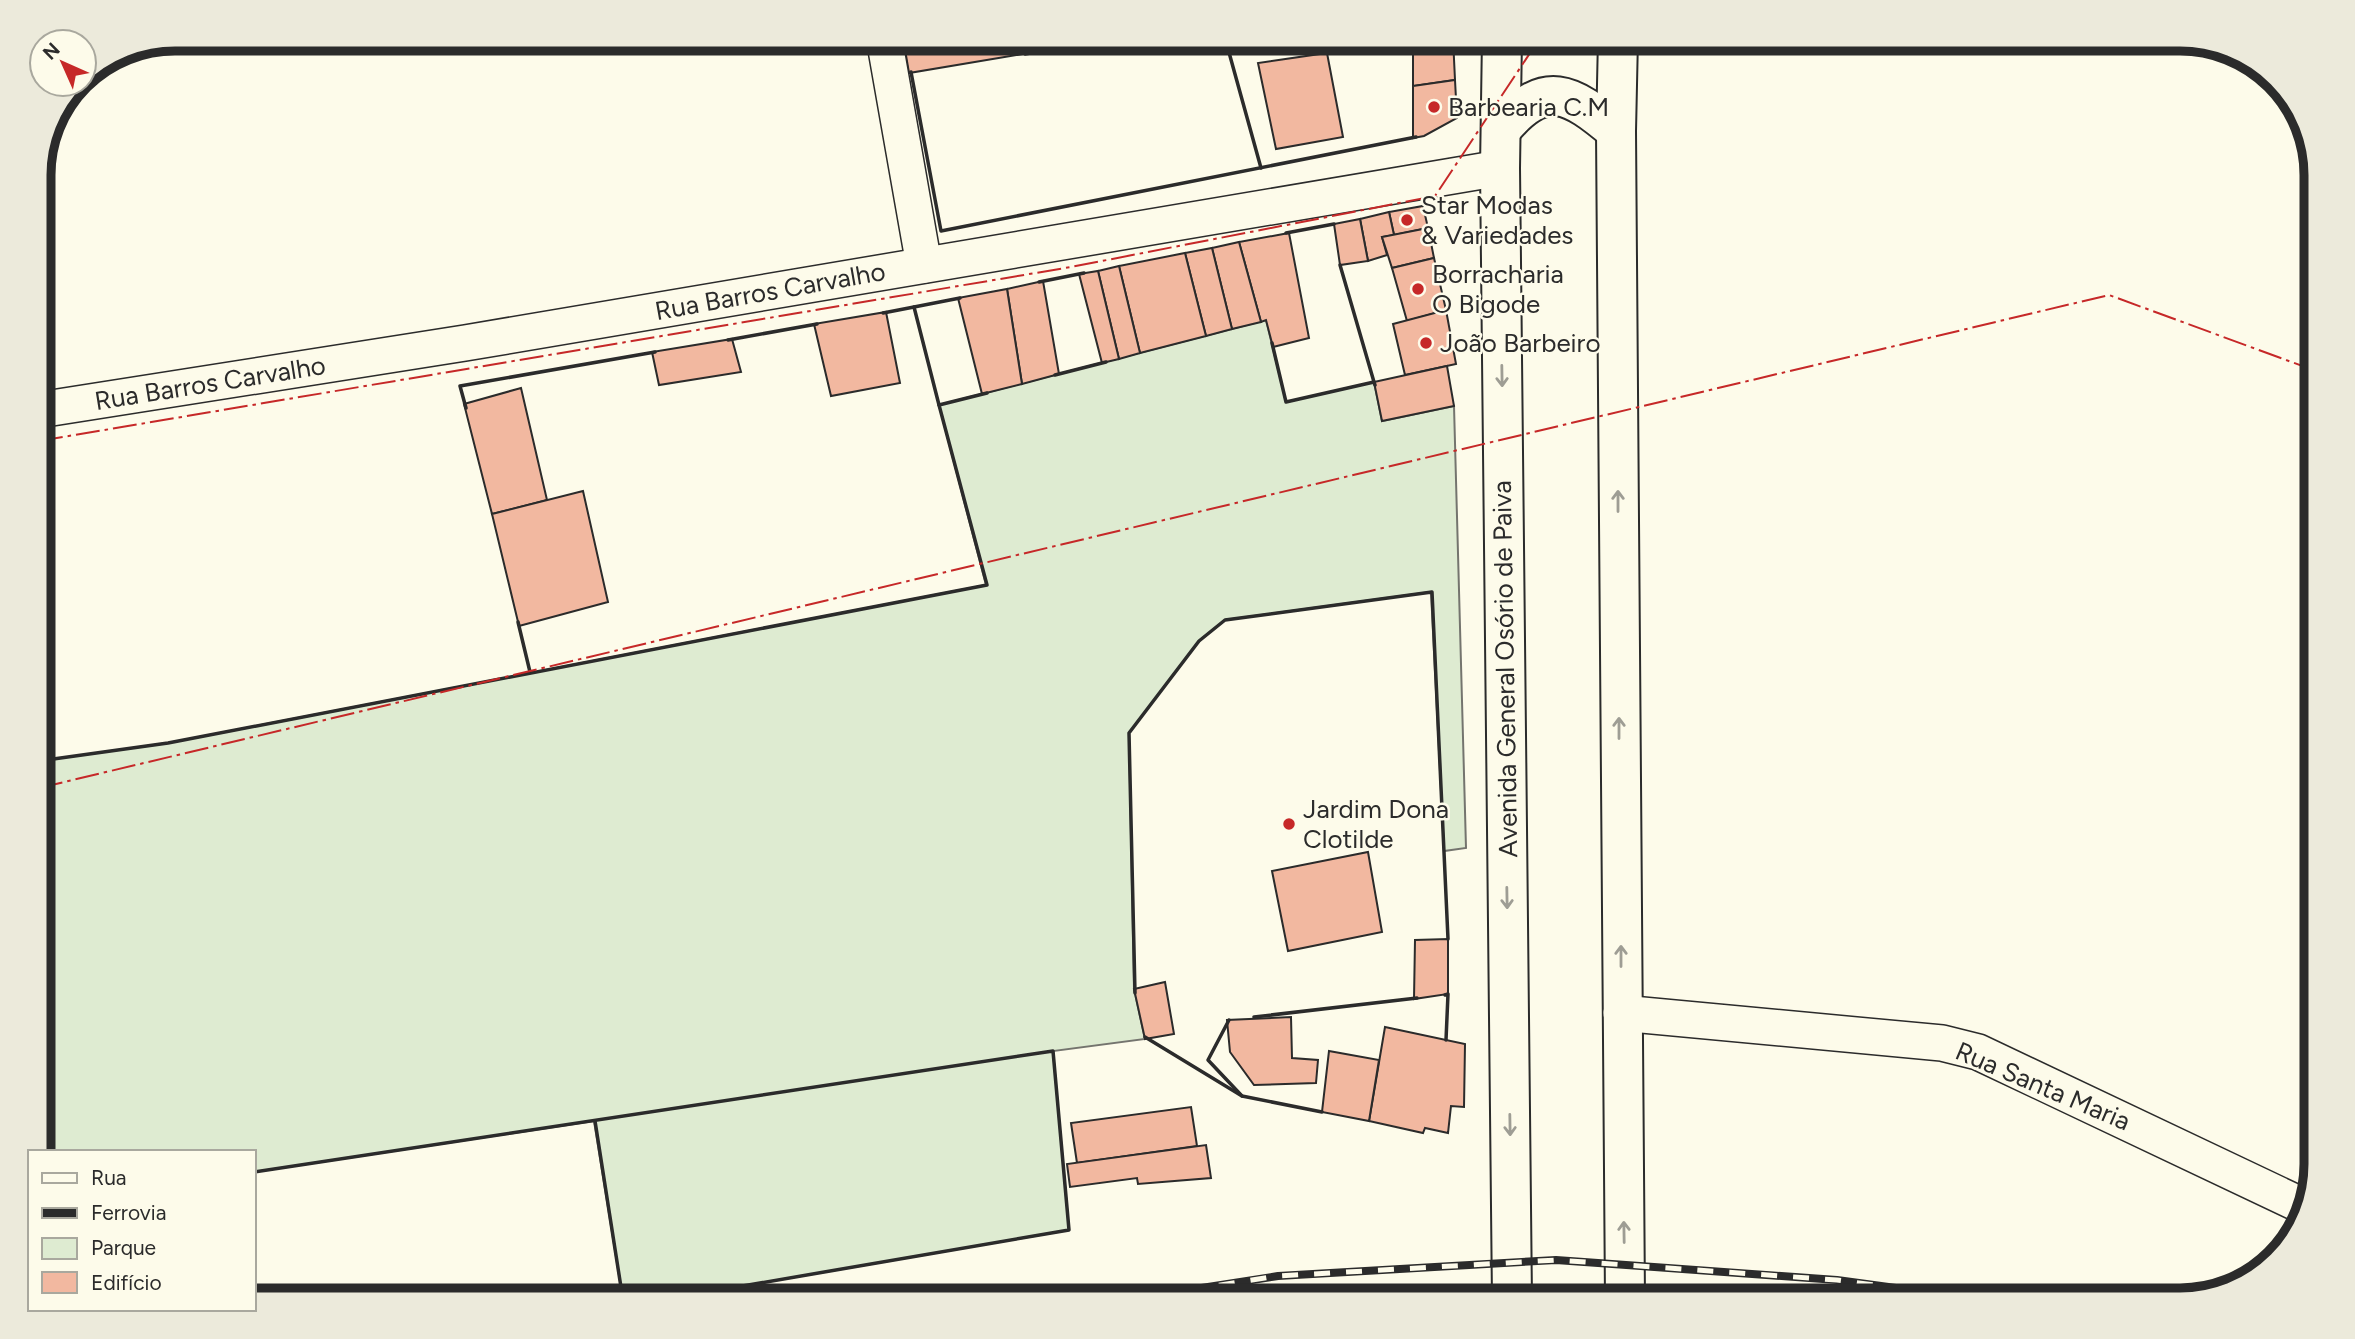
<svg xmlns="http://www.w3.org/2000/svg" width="2355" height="1339" viewBox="0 0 2355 1339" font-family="Figtree,sans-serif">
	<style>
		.green { fill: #deebd1; stroke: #74746e; stroke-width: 2 }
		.building { fill: #f2b8a0; stroke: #2b2b2b; stroke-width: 2 }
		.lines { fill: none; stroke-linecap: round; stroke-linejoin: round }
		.street-casing { stroke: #2b2b2b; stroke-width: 38 }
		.primary-casing { stroke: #2b2b2b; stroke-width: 42 }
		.street { stroke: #fdfbea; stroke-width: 35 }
		.primary { stroke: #fdfbea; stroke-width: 38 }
		.rail-casing { stroke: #2b2b2b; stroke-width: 8 }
		.rail { stroke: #fdfbea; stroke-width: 5; stroke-dasharray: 16; stroke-linecap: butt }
		.wall { stroke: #2b2b2b; stroke-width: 3.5 }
		.power { stroke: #c62828; stroke-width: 2; stroke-dasharray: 24 5 3.5 5; stroke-linecap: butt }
		.oneway { stroke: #9e9d94 }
		.poi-dot { fill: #c62828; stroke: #fdfbea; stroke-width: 2.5 }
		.labels { text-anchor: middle; stroke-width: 5; stroke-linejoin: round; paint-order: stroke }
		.poi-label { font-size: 26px; fill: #2b2b2b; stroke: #fdfbea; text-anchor: start }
		.street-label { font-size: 26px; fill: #2b2b2b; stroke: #fdfbea }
		.rim { fill: none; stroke: #2b2b2b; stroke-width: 9 }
	</style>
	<rect width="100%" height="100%" fill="#fdfbea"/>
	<!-- green -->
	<polygon class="green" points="1266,320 1286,402 1374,382 1382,421 1454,406 1466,848 1444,851 1431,592 1225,620 1199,641 1129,733 1134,989 1145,1039 1053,1051 1069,1230 662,1300 623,1300 594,1121 254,1172 254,1152 39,1152 39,761 168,743 986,585 939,405"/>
	<!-- building -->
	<g class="building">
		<polygon points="903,38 1027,38 1029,53 909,73"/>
		<polygon points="1289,38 1322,38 1324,47 1291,51"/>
		<polygon points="1352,38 1453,38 1455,80 1413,86 1413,53 1352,50"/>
		<polygon points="1327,53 1343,137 1276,149 1258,63"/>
		<polygon points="1455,80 1457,118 1424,136 1413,138 1413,86"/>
		<polygon points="1423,206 1428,228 1394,235 1389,212"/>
		<polygon points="1389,212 1394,235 1382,237 1387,255 1368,261 1360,219"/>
		<polygon points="1360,219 1368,261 1340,265 1334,224"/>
		<polygon points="1428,228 1434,258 1392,268 1382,237"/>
		<polygon points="1289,233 1309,338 1273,347 1266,320 1261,322 1239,242"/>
		<polygon points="1239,242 1261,322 1232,329 1212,248"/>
		<polygon points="1212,248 1232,329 1206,336 1185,253"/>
		<polygon points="1185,253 1206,336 1140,353 1119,266"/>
		<polygon points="1434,258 1446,310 1407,321 1392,268"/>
		<polygon points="1119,266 1140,353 1119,359 1098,271"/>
		<polygon points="1098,271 1119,359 1102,363 1079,274"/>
		<polygon points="1043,281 1059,374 1022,384 1007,289"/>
		<polygon points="1007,289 1022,384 982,394 958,298"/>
		<polygon points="1446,310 1456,364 1405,375 1393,324"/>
		<polygon points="886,312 900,383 831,396 814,324"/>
		<polygon points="732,339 741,372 659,385 652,352"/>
		<polygon points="1447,366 1454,406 1382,421 1374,382"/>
		<polygon points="521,388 547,500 492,514 464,404"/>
		<polygon points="583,491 608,602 519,626 492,514"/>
		<polygon points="1368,852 1382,932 1288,951 1272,871"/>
		<polygon points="1448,939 1448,994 1414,999 1415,940"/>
		<polygon points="1165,982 1174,1034 1145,1039 1134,989"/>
		<polygon points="1291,1017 1292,1058 1318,1060 1316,1083 1254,1085 1230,1052 1227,1020"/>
		<polygon points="1385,1027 1465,1044 1464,1107 1451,1106 1448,1133 1425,1128 1423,1133 1369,1121"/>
		<polygon points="1329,1051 1379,1060 1369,1121 1322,1112"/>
		<polygon points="1191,1107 1197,1146 1077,1163 1071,1123"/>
		<polygon points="1206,1145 1211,1178 1138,1184 1137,1178 1070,1187 1067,1164"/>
	</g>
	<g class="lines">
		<!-- street casing -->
		<g class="street-casing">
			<g id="street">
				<polyline points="884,38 924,265"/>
				<polyline points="39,410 465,343 1500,168"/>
				<polyline points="1621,1013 1942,1043 1978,1052 2305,1207"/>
			</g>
		</g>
		<!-- primary casing -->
		<g class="primary-casing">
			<g id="primary">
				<polyline points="1502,38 1500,168 1512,1300"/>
				<polyline points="1618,38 1616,131 1625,1300"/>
				<path d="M1501,130C1545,77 1571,93 1616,131"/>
			</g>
		</g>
		<!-- street -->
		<use href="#street" class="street"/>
		<!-- primary -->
		<use href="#primary" class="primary"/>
		<!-- rail casing -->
		<g class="rail-casing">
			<polyline id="rail" points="1124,1300 1278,1276 1556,1260 1837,1280 1984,1300"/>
		</g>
		<!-- rail -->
		<use href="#rail" class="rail"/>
		<!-- wall -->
		<g class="wall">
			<polyline points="1225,38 1261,168"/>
			<polyline points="1025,54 1114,38"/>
			<polyline points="911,72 941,231 1416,137"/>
			<polyline points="1286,233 1334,224"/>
			<polyline points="1340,265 1374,382"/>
			<polyline points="1039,282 1084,273"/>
			<polyline points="883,313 914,307"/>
			<polyline points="728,340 817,324"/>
			<polyline points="1272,343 1286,402 1374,382 1375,385"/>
			<polyline points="1055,375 1106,362"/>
			<polyline points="939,405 914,307 960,298"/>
			<polyline points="466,408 460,386 655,352"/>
			<polyline points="518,622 530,672"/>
			<polyline points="39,761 168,743 987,585 939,405 987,393"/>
			<polyline points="1135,993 1129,733 1199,641 1225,620 1432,592 1448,939"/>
			<polyline points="1445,995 1448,994 1446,1040"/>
			<polyline points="1254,1017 1417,998"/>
			<polyline points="1229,1020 1208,1060 1242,1096 1322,1112"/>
			<polyline points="1145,1037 1242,1096"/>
			<polyline points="595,1121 623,1300"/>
			<polyline points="254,1172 1053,1051 1069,1230 661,1300"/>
		</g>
		<!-- power -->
		<g class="power">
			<polyline points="39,441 1071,267 1435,196 1540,38"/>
			<polyline points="39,788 2109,295 2316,371"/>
		</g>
	</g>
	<!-- one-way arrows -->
	<defs><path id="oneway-shaft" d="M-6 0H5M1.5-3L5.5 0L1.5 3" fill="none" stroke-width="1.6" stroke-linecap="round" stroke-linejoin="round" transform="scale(1.75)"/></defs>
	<g class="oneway">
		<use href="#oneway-shaft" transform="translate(1502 376) rotate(89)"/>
		<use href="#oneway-shaft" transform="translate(1618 501) rotate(-90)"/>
		<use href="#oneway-shaft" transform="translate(1619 728) rotate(-90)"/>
		<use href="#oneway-shaft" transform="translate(1507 898) rotate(89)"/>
		<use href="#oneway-shaft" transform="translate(1621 956) rotate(-90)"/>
		<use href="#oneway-shaft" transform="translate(1510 1125) rotate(89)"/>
		<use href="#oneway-shaft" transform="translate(1624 1232) rotate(-91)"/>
	</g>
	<!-- markers -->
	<g class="poi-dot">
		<circle cx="1434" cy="107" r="7"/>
		<circle cx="1407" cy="220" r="7"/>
		<circle cx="1418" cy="289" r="7"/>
		<circle cx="1426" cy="343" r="7"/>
		<circle cx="1289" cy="824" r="7"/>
	</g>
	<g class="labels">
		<!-- poi labels -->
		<g class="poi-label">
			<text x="1448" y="116">Barbearia C.M</text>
			<text x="1421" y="214">Star Modas<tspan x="1421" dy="30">&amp; Variedades</tspan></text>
			<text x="1432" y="283">Borracharia<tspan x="1432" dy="30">O Bigode</tspan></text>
			<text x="1440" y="352">João Barbeiro</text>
			<text x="1303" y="818">Jardim Dona<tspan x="1303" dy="30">Clotilde</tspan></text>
		</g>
		<!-- street labels -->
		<g class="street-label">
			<text transform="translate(770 291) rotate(-10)" y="9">Rua Barros Carvalho</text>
			<text transform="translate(210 383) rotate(-9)" y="9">Rua Barros Carvalho</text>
			<text transform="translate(1505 669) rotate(-91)" y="9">Avenida General Osório de Paiva</text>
			<text transform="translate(2043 1086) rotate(23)" y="9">Rua Santa Maria</text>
		</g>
	</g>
	<!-- crop -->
	<path d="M0 0H2355V1339H0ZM175 51H2180A124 124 0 0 1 2304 175V1164A124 124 0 0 1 2180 1288H175A124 124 0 0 1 51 1164V175A124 124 0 0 1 175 51Z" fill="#eceadb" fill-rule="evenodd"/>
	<path class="rim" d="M175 51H2180A124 124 0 0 1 2304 175V1164A124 124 0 0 1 2180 1288H175A124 124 0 0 1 51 1164V175A124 124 0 0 1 175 51Z"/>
	<!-- legend -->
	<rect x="28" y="1150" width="228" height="161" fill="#fdfbea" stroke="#a9a89e" stroke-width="2"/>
	<rect x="42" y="1173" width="35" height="10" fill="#fdfbea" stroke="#a9a89e" stroke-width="2"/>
	<text x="91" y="1185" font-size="21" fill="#2b2b2b">Rua</text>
	<rect x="42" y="1208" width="35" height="10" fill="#2b2b2b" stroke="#a9a89e" stroke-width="2"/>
	<text x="91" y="1220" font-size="21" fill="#2b2b2b">Ferrovia</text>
	<rect x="42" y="1238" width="35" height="21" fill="#deebd1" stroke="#a9a89e" stroke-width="2"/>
	<text x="91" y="1255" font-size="21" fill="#2b2b2b">Parque</text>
	<rect x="42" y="1272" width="35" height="21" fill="#f2b8a0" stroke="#a9a89e" stroke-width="2"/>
	<text x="91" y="1290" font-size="21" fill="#2b2b2b">Edifício</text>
	<!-- north arrow -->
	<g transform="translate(63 63) rotate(315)"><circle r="33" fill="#fdfbea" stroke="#a9a89e" stroke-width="2"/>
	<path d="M0-5L12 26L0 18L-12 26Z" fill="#c62828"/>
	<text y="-10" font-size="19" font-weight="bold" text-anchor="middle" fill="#2b2b2b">N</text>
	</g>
</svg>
